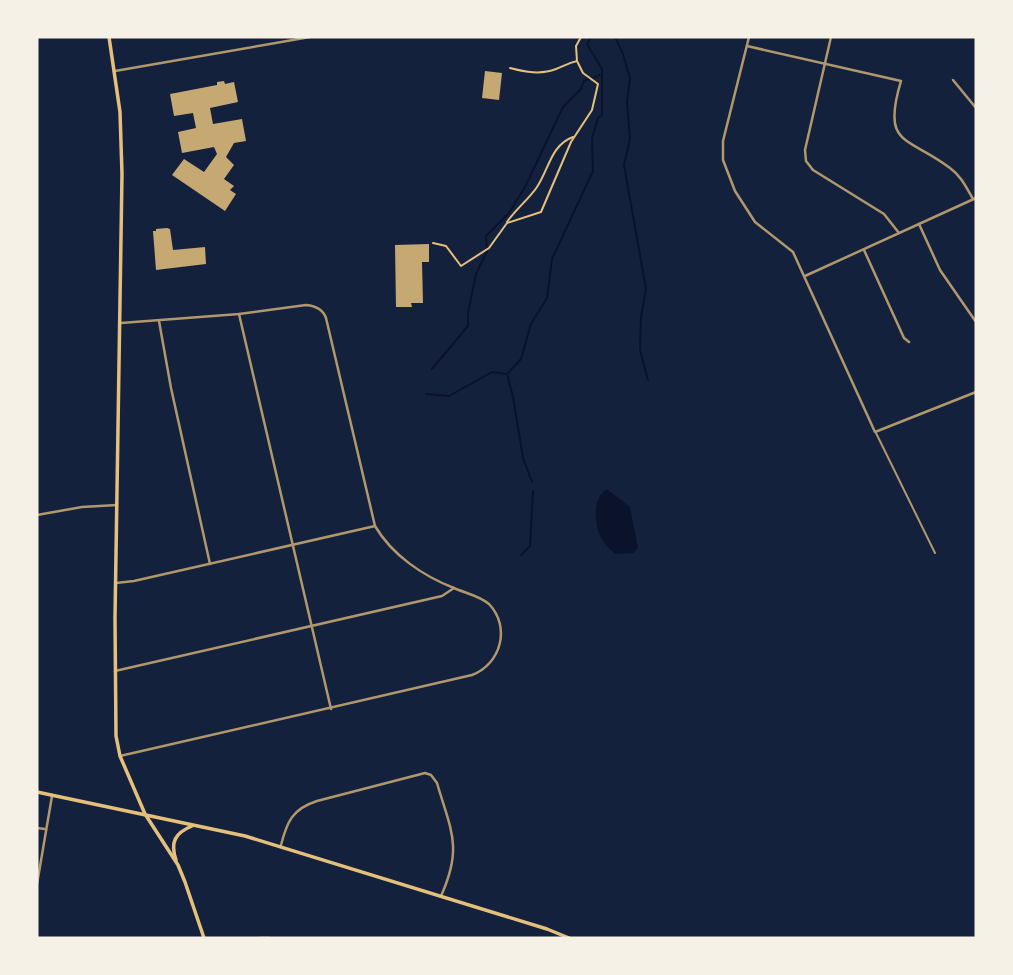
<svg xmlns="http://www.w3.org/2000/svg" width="1013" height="975" viewBox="0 0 1013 975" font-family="Rubik,sans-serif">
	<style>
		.water { fill: #0b132b }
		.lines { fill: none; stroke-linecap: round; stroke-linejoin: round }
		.stream { stroke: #0b132b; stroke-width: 2 }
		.building { fill: #c6a872 }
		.path { stroke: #e5c07b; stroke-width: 2 }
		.service { stroke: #b1986c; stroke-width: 2 }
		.minor { stroke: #b1986c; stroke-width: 2.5 }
		.secondary { stroke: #e5c07b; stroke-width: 3.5 }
	</style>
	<rect width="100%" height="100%" fill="#14213d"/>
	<!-- water -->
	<path class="water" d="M607,489L630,507L638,548L634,553L615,554C610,549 603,543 600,536C594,522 592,498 607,489Z"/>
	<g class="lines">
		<!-- stream -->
		<g class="stream">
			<polyline points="615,37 623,54 630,78 627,102 630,139 624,165 646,289 641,317 640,350 648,380"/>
			<polyline points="432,369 468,326 468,313 476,274 487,251 486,236 509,213 525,187 563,107 581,89 584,81 600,75"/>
			<polyline points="426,394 449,396 492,372 506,374"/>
			<polyline points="532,482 523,458 513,397 507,374 521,359 531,324 547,298 552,259 593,171 592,138 598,118 602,115 602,69 587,44 591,37"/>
			<polyline points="521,555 530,546 533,491"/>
		</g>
	</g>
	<!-- building -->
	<g class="building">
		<polygon points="485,71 502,73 499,100 482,98"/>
		<polygon points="224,81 225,84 234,82 238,102 210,108 213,124 242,119 246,141 234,143 226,157 234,165 224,179 234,186 230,190 236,194 225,211 172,175 184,159 204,172 217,154 214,147 182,153 178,132 196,128 193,113 174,116 170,94 217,85 217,82"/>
		<polygon points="167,228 170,229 173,250 205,247 206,264 156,270 153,231 156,231 156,229"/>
		<polygon points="429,244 429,262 422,262 423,303 411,303 412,307 396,307 395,245"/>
	</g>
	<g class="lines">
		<!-- path -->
		<g class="path">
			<polyline points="577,61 576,46 581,37"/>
			<path d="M507,222C516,209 529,199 537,187C549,169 551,145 573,137"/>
			<path d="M433,243L446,246L461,266L489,248L507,223L541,212L571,142L592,110L598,84L583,73L577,61C568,63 564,66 556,69C541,75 525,72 510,68"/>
		</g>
		<!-- service -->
		<polyline class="service" points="876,433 935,553"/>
		<!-- minor -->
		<g class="minor">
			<polyline points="749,37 723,141 723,160 735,191 755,222 793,252 875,432 976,392"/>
			<polyline points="831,37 805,150 806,161 813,170 884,214 899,233"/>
			<path d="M747,46L901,81C881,147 908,136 950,168C961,176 966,187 973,199"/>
			<polyline points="115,71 310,37"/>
			<polyline points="953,80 976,108"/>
			<polyline points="919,224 940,270 976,322"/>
			<polyline points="864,250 904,338 909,342"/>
			<polyline points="805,276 976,198"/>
			<polyline points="239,314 331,709"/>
			<polyline points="159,321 171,388 210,564"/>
			<polyline points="37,515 82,507 117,505"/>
			<polyline points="116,583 134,581 375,526"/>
			<polyline points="115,671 442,596 454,588"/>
			<path d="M120,756L472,675C501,664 511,627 489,604C480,596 465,593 454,588C423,576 392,555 375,526L326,318C323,309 316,306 306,305L239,314L121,323"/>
			<polyline points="37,828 45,829"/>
			<path d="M281,845C287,822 292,809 317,801L425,773L431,775L437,783C451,831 463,847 441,896"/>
			<polyline points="37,884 52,796"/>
			<polyline points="260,938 269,938"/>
		</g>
		<!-- secondary -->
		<g class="secondary">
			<polyline points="109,37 120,112 122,174 115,618 116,736 120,756 145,814 178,865 185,882 204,938"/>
			<polyline points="37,792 245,836 547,929 569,938"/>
			<path d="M176,860C170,842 175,833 192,826"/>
		</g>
	</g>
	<!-- border -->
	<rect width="1013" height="975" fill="none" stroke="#f6f1e7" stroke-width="77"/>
</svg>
